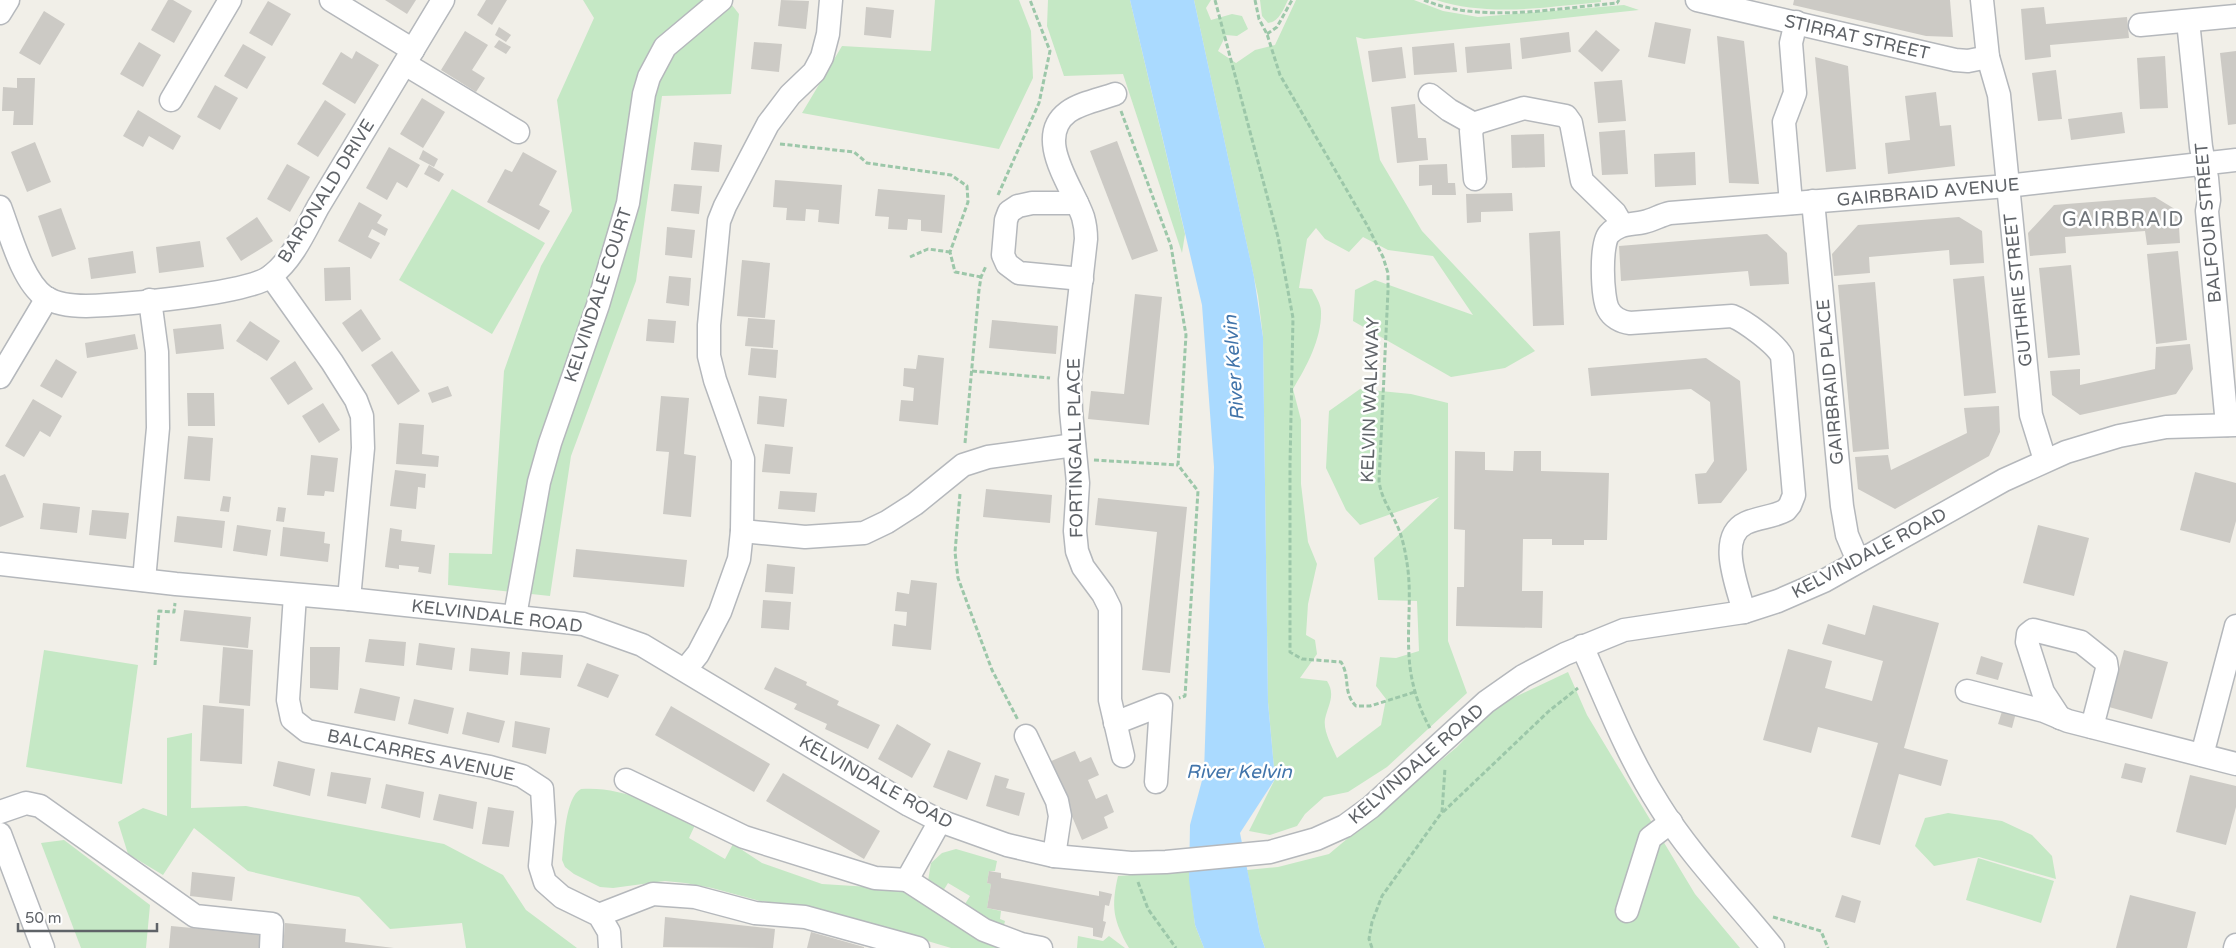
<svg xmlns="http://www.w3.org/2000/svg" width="2236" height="948" viewBox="0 0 2236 948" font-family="'Varela Round',sans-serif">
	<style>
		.green { fill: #c5e8c5 }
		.water { fill: #aadaff }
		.building { fill: #cccac5 }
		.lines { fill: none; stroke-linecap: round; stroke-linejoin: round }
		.minor-casing { stroke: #b5b8bc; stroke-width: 25 }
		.path { stroke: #9cc7a9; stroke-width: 3; stroke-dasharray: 5 2.5; stroke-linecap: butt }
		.minor { stroke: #fff; stroke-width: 22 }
		.labels { text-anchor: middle; stroke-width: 5; stroke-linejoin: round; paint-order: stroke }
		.street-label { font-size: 18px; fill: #5f6368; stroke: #fff }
		.water-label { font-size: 19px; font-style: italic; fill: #4174aa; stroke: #fff }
		.quarter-label { font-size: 20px; letter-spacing: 1px; fill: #70757a; stroke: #fff }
	</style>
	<rect width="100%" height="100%" fill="#f1efe8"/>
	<!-- green -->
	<g class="green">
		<polygon points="583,0 728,0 739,14 731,94 662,96 636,281 571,456 550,596 448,585 449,553 492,554 504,371 541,266 572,211 557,100 594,18"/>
		<polygon points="935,0 1019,0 1031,31 1033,78 999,149 802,113 842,46 931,51"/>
		<polygon points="1048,0 1130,0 1185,234 1182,253 1123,74 1064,76 1047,26"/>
		<path d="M1194,0H1211L1206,8L1211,20L1232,14L1242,16L1248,29L1237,36L1226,35L1218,51L1236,63L1255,50L1275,45L1296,0H1414L1443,11L1478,17L1624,5L1639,10L1364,39L1356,37L1380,160L1422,231L1535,351L1505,368L1451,377L1353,321L1355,290L1375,280L1473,315L1433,256L1388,250L1363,237L1349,252L1325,239L1316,228L1307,239L1299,288L1312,289C1315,295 1321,304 1321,311C1322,338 1307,366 1293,389L1301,420V484L1308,542L1317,564L1308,604L1306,635L1315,640L1317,654L1300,678L1327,681C1336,695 1328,705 1325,719C1323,731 1332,747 1337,758L1381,725L1386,699L1376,686L1380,657L1396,658L1419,651L1417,601L1378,600L1374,558L1439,497L1360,525L1346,510L1326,468L1329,411L1360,389L1411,394L1448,403V641L1467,693L1387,767L1348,792L1324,797L1305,814L1297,826L1270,835L1249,831L1275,779L1268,702L1263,337L1258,296Z"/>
		<path d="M1260,0H1288C1283,10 1279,22 1268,23L1262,16Z"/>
		<path d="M1436,0H1601V2C1546,7 1489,17 1436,0Z"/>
		<polygon points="452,189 545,243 492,334 399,280"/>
		<polygon points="44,650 138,665 122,784 26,767"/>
		<polygon points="1568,672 1587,715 1695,894 1740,948 1265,948 1260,934 1247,870 1278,867 1329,854 1457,747 1496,706"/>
		<polygon points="192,733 191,808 246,806 444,844 503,875 526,910 577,948 466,948 462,923 390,929 359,897 248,871 194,828 163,875 128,854 118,822 143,808 167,816 167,738"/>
		<path d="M581,789C622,786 660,806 695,825L689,838L725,859L733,844L762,863L822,884L902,889L1020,948H951L817,908L760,901L712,888L685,883L665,881L613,888L600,887L574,874L565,867L562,860C564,842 565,797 581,789Z"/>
		<polygon points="1948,813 2002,821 2032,835 2052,856 2056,879 1979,857 1934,866 1915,846 1925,818"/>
		<polygon points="64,840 150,905 146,948 81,948 41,843"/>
		<polygon points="956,849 997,861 995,871 989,871 987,883 991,884 987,908 1001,911 1000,919 1005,921 1003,929 974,913 965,904 970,896 948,883 943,891 928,881 931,863 942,853"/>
		<polygon points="1978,858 2054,881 2041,923 1966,900"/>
		<path d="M1189,871L1195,925L1204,948H1129C1113,920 1111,907 1118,876Z"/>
		<polygon points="1078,936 1103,941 1109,936 1125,948 1077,948"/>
	</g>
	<!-- water -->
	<polygon class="water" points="1130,0 1194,0 1254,277 1263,337 1268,702 1275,779 1240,833 1260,934 1265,948 1204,948 1195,925 1189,880 1190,825 1204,773 1214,467 1202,305"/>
	<!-- building -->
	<g class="building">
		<polygon points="168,0 173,0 192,11 174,43 151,30"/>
		<polygon points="385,0 416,0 407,14"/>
		<polygon points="486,0 507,0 492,25 477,15"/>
		<polygon points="781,0 809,1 806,29 778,26"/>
		<polygon points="1794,0 1950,0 1953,37 1926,36 1793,5"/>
		<polygon points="268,1 291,14 272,46 249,33"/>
		<polygon points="866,7 894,10 891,38 864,35"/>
		<polygon points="2044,7 2046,24 2127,17 2129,38 2050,45 2051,57 2025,60 2021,9"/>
		<polygon points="44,11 65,24 40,65 19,53"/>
		<polygon points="1655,22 1691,29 1685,64 1648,57"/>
		<polygon points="499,27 511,35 506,42 495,35"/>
		<polygon points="1596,30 1620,50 1602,72 1578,51"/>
		<polygon points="465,31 488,45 472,70 485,78 476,92 441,70"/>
		<polygon points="1569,32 1571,52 1522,59 1520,38"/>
		<polygon points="1717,36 1744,41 1759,184 1729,183"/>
		<polygon points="499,40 511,47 506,54 494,47"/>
		<polygon points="139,42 161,55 143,87 120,74"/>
		<polygon points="754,42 782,44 779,72 751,69"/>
		<polygon points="1454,43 1457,72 1414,75 1412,47"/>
		<polygon points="1510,43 1512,69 1467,73 1465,47"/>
		<polygon points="243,44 266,57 247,89 224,76"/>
		<polygon points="1402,47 1406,78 1372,82 1368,51"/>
		<polygon points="356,51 379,65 355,104 322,84 341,52 352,59"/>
		<polygon points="2236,51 2236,124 2228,125 2220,53"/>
		<polygon points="2165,56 2168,108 2140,109 2137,58"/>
		<polygon points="1815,57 1848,66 1856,169 1826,172"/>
		<polygon points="2056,70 2062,119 2038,121 2032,73"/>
		<polygon points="17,78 35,78 33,125 13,125 14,111 2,111 3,87 17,88"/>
		<polygon points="1622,80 1626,121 1598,123 1594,82"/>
		<polygon points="215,85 238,98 220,130 197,117"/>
		<polygon points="1936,92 1940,126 1951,125 1955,166 1888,174 1885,143 1910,140 1905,96"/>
		<polygon points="422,98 445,112 423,148 400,134"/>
		<polygon points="325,100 346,114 318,157 297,144"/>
		<polygon points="1415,104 1418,138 1426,138 1428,160 1397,163 1391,107"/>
		<polygon points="138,110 181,136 173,150 149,136 143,147 123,136"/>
		<polygon points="2122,112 2125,133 2071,140 2068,119"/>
		<polygon points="1625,130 1628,174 1602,175 1599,132"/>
		<polygon points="1544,134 1545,167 1512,168 1511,135"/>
		<polygon points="1117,141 1158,251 1132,260 1090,151"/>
		<polygon points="35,142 51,182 27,192 11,152"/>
		<polygon points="694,142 722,145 719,172 691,170"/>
		<polygon points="389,147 420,165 407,188 397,182 387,200 366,188"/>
		<polygon points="423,150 438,159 434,167 419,159"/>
		<polygon points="523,152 557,171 539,205 550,211 539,230 487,202 505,169 512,172"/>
		<polygon points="1695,152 1696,185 1655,187 1654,154"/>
		<polygon points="287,164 310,177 290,212 267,199"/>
		<polygon points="1447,164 1448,183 1455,183 1456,195 1432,195 1432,185 1419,186 1419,165"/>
		<polygon points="429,165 444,174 439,182 424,174"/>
		<polygon points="775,180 842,185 839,224 818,222 819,210 806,209 805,221 786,220 787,208 773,207"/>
		<polygon points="674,184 702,186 699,214 671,211"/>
		<polygon points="878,189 945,195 942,233 921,231 921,220 908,219 907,230 888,229 889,217 875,216"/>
		<polygon points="1512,193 1513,211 1481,212 1481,222 1467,223 1466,194"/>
		<polygon points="2155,197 2178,211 2180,243 2147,245 2145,231 2065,237 2066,253 2030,256 2028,233 2054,205"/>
		<polygon points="359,202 382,215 377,223 388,229 385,236 372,229 368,237 380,243 371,259 338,241"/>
		<polygon points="61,208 76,249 52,257 38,216"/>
		<polygon points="257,217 273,241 241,261 226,238"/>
		<polygon points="1959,217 1982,231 1984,263 1950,265 1949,250 1869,257 1870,273 1834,276 1832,254 1858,225"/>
		<polygon points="667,227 695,230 692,258 665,255"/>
		<polygon points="1560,231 1564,325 1533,326 1529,233"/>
		<polygon points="1767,234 1787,253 1789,284 1750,286 1748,271 1621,281 1619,246"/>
		<polygon points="200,241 204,267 159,273 156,247"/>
		<polygon points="133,251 136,273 91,279 88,258"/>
		<polygon points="2178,251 2187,340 2156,344 2147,254"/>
		<polygon points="742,260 770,263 765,318 737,316"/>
		<polygon points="2071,265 2080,355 2048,358 2039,268"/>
		<polygon points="350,267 351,300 325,301 324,268"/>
		<polygon points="669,276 691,278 689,306 666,303"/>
		<polygon points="1984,276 1996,393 1964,396 1953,279"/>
		<polygon points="1875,282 1889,449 1853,452 1838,285"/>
		<polygon points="1135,294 1162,297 1149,425 1088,419 1091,391 1124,394"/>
		<polygon points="361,309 381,339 362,352 342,323"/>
		<polygon points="748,318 775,320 773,348 745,346"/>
		<polygon points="648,319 676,321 674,343 646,341"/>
		<polygon points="992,320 1058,326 1056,354 989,348"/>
		<polygon points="250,321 280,341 267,361 236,341"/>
		<polygon points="221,324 224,349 176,354 173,329"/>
		<polygon points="135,334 138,349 87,358 85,343"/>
		<polygon points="2190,344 2193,369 2176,394 2080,415 2052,395 2050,371 2080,369 2080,385 2155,369 2156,347"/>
		<polygon points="751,348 778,350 776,378 748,375"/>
		<polygon points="392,351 420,391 398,405 371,365"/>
		<polygon points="918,355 944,358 938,425 899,421 901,400 913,401 914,388 903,386 904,368 916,369"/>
		<polygon points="1706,358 1740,381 1747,470 1721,503 1698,504 1695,474 1706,473 1714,461 1710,402 1691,389 1591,396 1588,368"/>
		<polygon points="56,359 77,372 62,398 40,386"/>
		<polygon points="295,361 313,389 288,405 270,378"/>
		<polygon points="448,386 452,396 432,403 428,393"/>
		<polygon points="187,393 214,393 215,426 188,426"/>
		<polygon points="661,396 689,398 684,454 696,456 691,517 663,514 669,452 656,451"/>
		<polygon points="759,396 787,399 784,427 757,424"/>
		<polygon points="33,399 62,416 50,437 40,431 24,457 5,446"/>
		<polygon points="323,403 340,430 319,443 302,416"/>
		<polygon points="1999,406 2000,432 1989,456 1895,509 1858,489 1855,457 1888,455 1891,470 1967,433 1964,408"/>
		<polygon points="399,423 424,425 422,454 439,456 438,467 396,464"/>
		<polygon points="188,436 213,438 210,481 184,479"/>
		<polygon points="765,444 793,447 790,474 762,472"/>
		<polygon points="1455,451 1485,452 1485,470 1513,471 1514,451 1541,451 1541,471 1609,473 1607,540 1584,540 1584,545 1552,545 1552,539 1523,539 1522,591 1543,591 1542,628 1456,626 1457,587 1464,587 1465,530 1454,529"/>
		<polygon points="311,455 338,458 334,492 325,491 324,496 307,495"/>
		<polygon points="395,470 426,474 425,488 418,487 416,509 390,506"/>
		<polygon points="2195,472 2236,483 2236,521 2230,543 2180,530"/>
		<polygon points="5,474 24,517 0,527 0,476"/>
		<polygon points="986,489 1052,495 1050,523 983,517"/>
		<polygon points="780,491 817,493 815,512 778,509"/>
		<polygon points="223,496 231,497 229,512 220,511"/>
		<polygon points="1098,498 1187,507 1170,673 1142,670 1157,532 1095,525"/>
		<polygon points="43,503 80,507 77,533 40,529"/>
		<polygon points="278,507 286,508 284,522 276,521"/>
		<polygon points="92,510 129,513 126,539 89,535"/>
		<polygon points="177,516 225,521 222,548 174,542"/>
		<polygon points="237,525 271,530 267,556 233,551"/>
		<polygon points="2038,525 2089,538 2074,596 2023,583"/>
		<polygon points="283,527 325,532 324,543 330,544 328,562 280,556"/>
		<polygon points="390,528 402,530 401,541 435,545 431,574 418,572 419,567 399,565 399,569 385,567"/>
		<polygon points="576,549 687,560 684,587 573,577"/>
		<polygon points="767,564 795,567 793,594 765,592"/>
		<polygon points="911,580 937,583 931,650 892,646 894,624 906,626 907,612 895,611 897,592 909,594"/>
		<polygon points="763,600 791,602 789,630 761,628"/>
		<polygon points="1873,605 1939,623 1904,748 1948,760 1941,786 1899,774 1880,845 1851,837 1878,743 1818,727 1811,753 1763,740 1788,649 1832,661 1825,688 1872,701 1883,661 1822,644 1828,624 1865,635"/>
		<polygon points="184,610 251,617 248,648 180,641"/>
		<polygon points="369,639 406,642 404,666 365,662"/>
		<polygon points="419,643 455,648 452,670 416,665"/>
		<polygon points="223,647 253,650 250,706 219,703"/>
		<polygon points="310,647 340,647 338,690 310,688"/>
		<polygon points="471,648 510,652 508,675 469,671"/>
		<polygon points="2124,650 2168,662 2152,719 2109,707"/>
		<polygon points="522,652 563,655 561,678 520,675"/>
		<polygon points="1981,656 2003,663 1998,680 1976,674"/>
		<polygon points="587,663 619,675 608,698 577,686"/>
		<polygon points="775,667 807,682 806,685 839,701 837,705 880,725 868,749 825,729 827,724 794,709 797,704 764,689"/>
		<polygon points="360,688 400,697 395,721 354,713"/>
		<polygon points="414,699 454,708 448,734 408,724"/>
		<polygon points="203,705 244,709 242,764 200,761"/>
		<polygon points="2004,705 2017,709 2012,728 1998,724"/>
		<polygon points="671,706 770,764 754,792 655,735"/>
		<polygon points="467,712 505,721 499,743 462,734"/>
		<polygon points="515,721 550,728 546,754 512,747"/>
		<polygon points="897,724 931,744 912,778 878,759"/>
		<polygon points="948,750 981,763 967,800 933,787"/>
		<polygon points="1075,751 1080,762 1091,757 1099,775 1088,780 1096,799 1107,794 1114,812 1104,817 1108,828 1082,840 1049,762"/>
		<polygon points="278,761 315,769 310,796 273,786"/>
		<polygon points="2125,763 2146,768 2142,783 2121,778"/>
		<polygon points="331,772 371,778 366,804 327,796"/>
		<polygon points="783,773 880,831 864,859 766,801"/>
		<polygon points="995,775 1009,779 1006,788 1025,793 1019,816 986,806"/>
		<polygon points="2190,775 2236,786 2236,807 2226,845 2176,832"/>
		<polygon points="386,784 424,792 420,818 381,808"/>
		<polygon points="439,794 477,802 473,829 433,820"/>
		<polygon points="488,807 514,811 509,847 482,844"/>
		<polygon points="989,871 1001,873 1001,878 1055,888 1099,896 1099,891 1112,894 1109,906 1105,905 1103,921 1106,922 1102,938 1093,936 1093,928 987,908 991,884 987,883"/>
		<polygon points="192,872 235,877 232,901 190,896"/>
		<polygon points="1842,895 1861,901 1855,923 1835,917"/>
		<polygon points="2130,895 2196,912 2187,948 2116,948"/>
		<polygon points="665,917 775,929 773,948 663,947"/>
		<polygon points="285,923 346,929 345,942 394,948 283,948"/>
		<polygon points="171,926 267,935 266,948 169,948"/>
		<polygon points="811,932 864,947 864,948 807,948"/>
	</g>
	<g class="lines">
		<!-- minor casing -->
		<g class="minor-casing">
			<g id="minor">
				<polyline points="331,0 413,50"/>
				<polyline points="1697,0 1955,60 1968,61 1988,57"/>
				<polyline points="1982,0 1988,57 1999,95 2031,415 2045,460"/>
				<polyline points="0,13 8,0"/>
				<polyline points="2188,21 2201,147 2207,178 2209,200 2207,211 2227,425"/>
				<polyline points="2140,25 2236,16"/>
				<polyline points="405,64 518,132"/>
				<path d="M1115,94C1101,99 1080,103 1068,112C1033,138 1073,187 1083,217C1085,224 1086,231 1086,239L1070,380L1071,411L1078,483L1075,531L1077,551L1083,567L1103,594L1110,608V700L1123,756"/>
				<polyline points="1430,95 1449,110 1474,124"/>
				<polyline points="171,100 230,0"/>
				<polyline points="1475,179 1471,131 1476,123 1524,108 1566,116 1571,123 1582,181 1615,213 1622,225"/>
				<polyline points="1813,201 1842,506 1847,535 1858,561"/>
				<polyline points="1077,203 1032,203 1018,206 1009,212 1006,220 1003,255 1007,264 1019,273 1082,279"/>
				<polyline points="1791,203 1784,122 1795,93 1791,43 1796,22"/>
				<path d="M0,207C10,233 22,281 45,297C56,304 73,306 86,306C120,305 248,294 271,276C293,259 305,231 318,207L443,0"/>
				<polyline points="271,276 332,362 356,400 362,416 363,448 349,599"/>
				<polyline points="0,377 47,298"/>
				<polyline points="742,531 805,537 864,533 887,522 915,504 963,465 988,457 1074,445"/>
				<polyline points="0,564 176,584 349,599 583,624 642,645 909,805 940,821 1007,845 1054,856 1131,863 1166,862 1270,852 1316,839 1345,826 1371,807 1486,702 1523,676 1565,654 1624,630 1744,612 1778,601 1824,581 2004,480 2066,452 2119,436 2166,427 2236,425"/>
				<polyline points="144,580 158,428 157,352 150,300"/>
				<polyline points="295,595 288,700 292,719 307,731 490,767 522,776 542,789 544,822 540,866 545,882 562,897 599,915 609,932 610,948"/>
				<path d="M1744,612C1738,587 1716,537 1746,523C1759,517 1774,517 1786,510L1790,505L1794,495L1782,356C1776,344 1745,321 1732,316L1630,323C1621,322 1612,317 1608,309C1602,297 1600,244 1609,234C1619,223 1631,225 1644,222C1653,220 1661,215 1670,213L2007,186L2236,160"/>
				<polyline points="515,616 539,482 550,443 598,305 628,203 644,94 649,77 665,47 721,0"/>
				<path d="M1582,646C1606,700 1627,755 1659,805C1690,855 1736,902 1773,948"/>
				<polyline points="685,670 698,654 720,612 739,559 742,531 743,459 715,380 709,356 709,325 719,221 725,206 768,124 790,95 814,72 822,57 828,34 831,0"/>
				<polyline points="1967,691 2044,711 2068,721 2236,764"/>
				<polyline points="2060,718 2043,692 2027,642 2028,634 2033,630 2081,642 2106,662 2107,669 2092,727"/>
				<polyline points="1115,723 1161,705 1156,782"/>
				<polyline points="1026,736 1057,801 1060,816 1054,856"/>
				<polyline points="2202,755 2236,626"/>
				<polyline points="626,780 744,837 875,878 907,880"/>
				<polyline points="0,812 26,803 40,806 195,916 272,924 271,948"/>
				<polyline points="940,821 907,880 984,930 1021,944 1041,948"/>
				<polyline points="0,834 43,948"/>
				<polyline points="1627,911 1650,838 1671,822"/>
				<polyline points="599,915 653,894 695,897 755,913 805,917 918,948"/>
				<polyline points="2235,948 2236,945"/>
			</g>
		</g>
		<!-- path -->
		<g class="path">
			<path d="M1215,0L1278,237L1293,318L1290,464V652L1302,659L1341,662C1351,678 1342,692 1356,706H1370L1415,692"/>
			<path d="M1255,0L1259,19L1267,34L1280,75L1367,225L1383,257L1388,273V291L1379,481C1381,497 1389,508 1396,523C1402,535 1405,550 1407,563C1412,594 1407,625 1409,655C1410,680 1418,707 1430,728"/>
			<path d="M1424,0C1481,24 1557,8 1617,3L1619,0"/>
			<polyline points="1267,34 1277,27 1292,0"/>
			<polyline points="1121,111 1171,246 1186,335 1178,465 1198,491 1185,696 1179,698"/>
			<polyline points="780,144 854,152 867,163 951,175 967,186 968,202 950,252 955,272 981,277"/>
			<polyline points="998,195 1039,103 1050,51 1030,0"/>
			<polyline points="910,257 928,249 950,252"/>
			<polyline points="972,371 1050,378"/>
			<polyline points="965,443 979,290 981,277 986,266"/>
			<polyline points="1094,460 1178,465"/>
			<polyline points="960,494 955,552 958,578 992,670 1018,720"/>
			<polyline points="155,665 159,611 174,612 175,603"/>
			<polyline points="1443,812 1549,711 1578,688"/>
			<polyline points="1138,882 1148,909 1176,948"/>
			<polyline points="1773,917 1821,931 1828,948"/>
			<polyline points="1372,948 1369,939 1372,922 1382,896 1442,812 1445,768"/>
		</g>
		<!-- minor -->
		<use href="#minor" class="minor"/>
	</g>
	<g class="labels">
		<!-- street labels -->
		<g class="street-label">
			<text transform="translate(1857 37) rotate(13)" y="6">STIRRAT STREET</text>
			<text transform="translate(326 191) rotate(-58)" y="6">BARONALD DRIVE</text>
			<text transform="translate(1928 192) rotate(-5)" y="6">GAIRBRAID AVENUE</text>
			<text transform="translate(2208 223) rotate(-95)" y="6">BALFOUR STREET</text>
			<text transform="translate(2018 290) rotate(-96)" y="6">GUTHRIE STREET</text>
			<text transform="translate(598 295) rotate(-72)" y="6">KELVINDALE COURT</text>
			<text transform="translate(1830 382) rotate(-95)" y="6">GAIRBRAID PLACE</text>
			<text transform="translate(1370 400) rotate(-88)" y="6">KELVIN WALKWAY</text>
			<text transform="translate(1075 448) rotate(-91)" y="6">FORTINGALL PLACE</text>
			<text transform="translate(1869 553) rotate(-28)" y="6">KELVINDALE ROAD</text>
			<text transform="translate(497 616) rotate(7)" y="6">KELVINDALE ROAD</text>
			<text transform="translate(421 755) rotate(12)" y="6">BALCARRES AVENUE</text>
			<text transform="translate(1416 764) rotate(-41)" y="6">KELVINDALE ROAD</text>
			<text transform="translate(876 782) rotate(29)" y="6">KELVINDALE ROAD</text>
		</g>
		<!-- water labels -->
		<g class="water-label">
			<text transform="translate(1233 368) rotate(-94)" y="7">River Kelvin</text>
			<text x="1239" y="778">River Kelvin</text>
		</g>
		<!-- quarter labels -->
		<g class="quarter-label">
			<text x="2123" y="226">GAIRBRAID</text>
		</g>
	</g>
	<!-- scale -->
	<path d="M18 923v8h139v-8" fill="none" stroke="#5f6368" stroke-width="2.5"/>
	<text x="25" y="923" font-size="15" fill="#5f6368" stroke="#ffffff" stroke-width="4" paint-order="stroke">50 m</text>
</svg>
